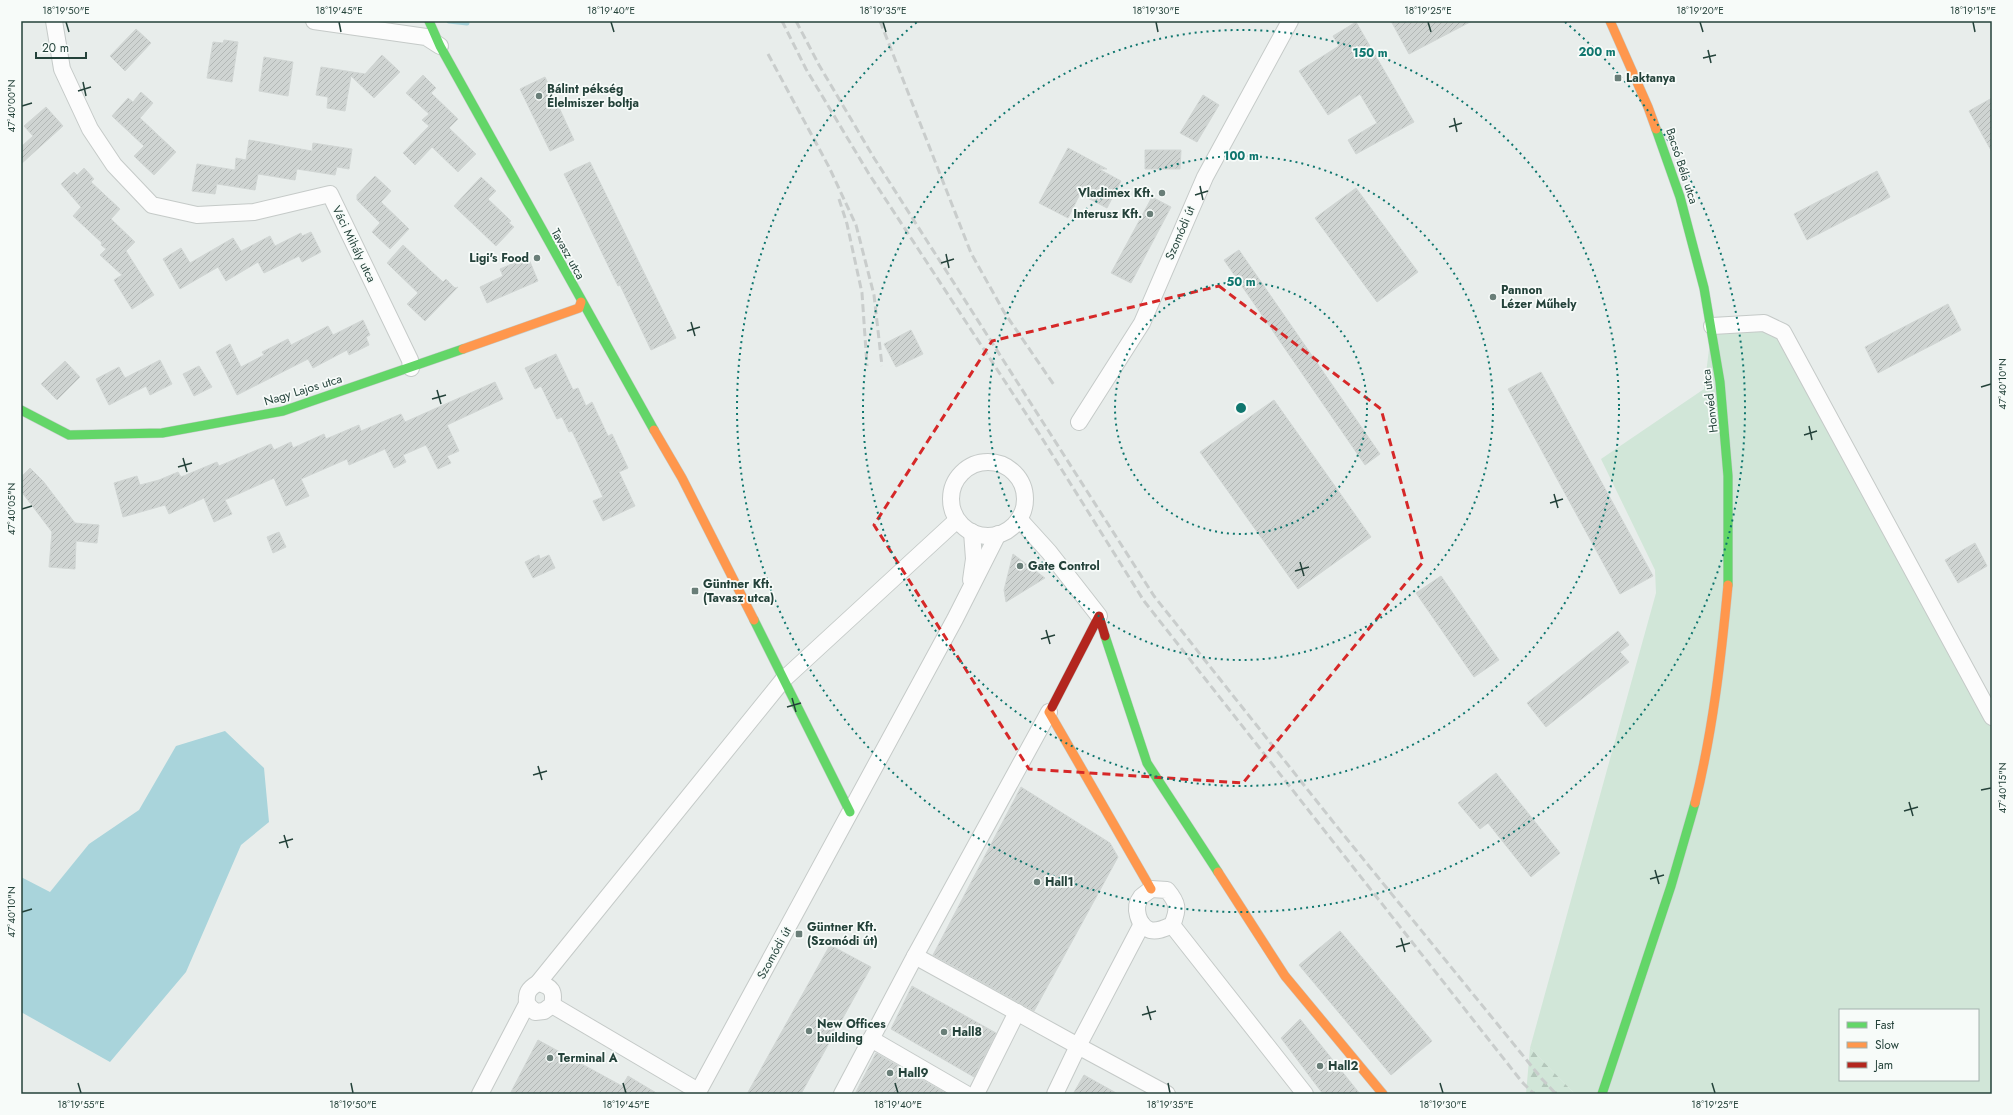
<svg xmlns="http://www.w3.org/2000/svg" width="2013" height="1115" viewBox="0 0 2013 1115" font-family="Jost,sans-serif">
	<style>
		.grass { fill: #d1e6d8; fill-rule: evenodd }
		.forest { fill: url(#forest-firs) }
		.water { fill: #a9d4db }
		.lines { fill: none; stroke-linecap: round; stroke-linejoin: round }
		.stream { stroke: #a9d4db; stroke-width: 5 }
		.building { fill: url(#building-hatch); stroke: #d1d6d4 }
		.street-casing { stroke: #c5cac8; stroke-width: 18 }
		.fast-casing { stroke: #c3cbc8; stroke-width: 10 }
		.slow-casing { stroke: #c3cbc8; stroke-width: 10 }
		.jam-casing { stroke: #c3cbc8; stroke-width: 10 }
		.street { stroke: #fcfcfc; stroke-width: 16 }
		.fast { stroke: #63d668; stroke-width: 9 }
		.slow { stroke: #ff974d; stroke-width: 9 }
		.jam { stroke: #b3261e; stroke-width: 9 }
		.rail { stroke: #c9cdcc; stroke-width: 3; stroke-dasharray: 8 4; stroke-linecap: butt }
		.marked { fill: none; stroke: #d62828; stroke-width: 3; stroke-dasharray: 8 5; stroke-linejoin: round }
		.ticks { fill: none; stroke: #24423a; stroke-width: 1.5 }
		.ring { fill: none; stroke: #0f766e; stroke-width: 2; stroke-dasharray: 2 4 }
		.poi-dot { fill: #697e78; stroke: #f7fbf9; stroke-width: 1.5 }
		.labels { text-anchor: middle; stroke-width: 3.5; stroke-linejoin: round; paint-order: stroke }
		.poi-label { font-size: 12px; font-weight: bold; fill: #24423a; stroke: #f7fbf9; text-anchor: start }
		.street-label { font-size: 12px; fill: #24423a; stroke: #f7fbf9 }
		.centre { fill: #0f766e; stroke: #f7fbf9; stroke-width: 2 }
		.ring-label { font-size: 12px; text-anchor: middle; font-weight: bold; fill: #0f766e; stroke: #f7fbf9; stroke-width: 3.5; stroke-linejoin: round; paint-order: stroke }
		.neatline { fill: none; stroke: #24423a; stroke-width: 1.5 }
		.ticks-label { font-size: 10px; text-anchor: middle; fill: #24423a }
	</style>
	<defs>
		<pattern id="forest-firs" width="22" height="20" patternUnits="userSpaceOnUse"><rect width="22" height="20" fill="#d1e6d8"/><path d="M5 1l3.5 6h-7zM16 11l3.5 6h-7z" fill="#b3c6ba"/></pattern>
		<pattern id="building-hatch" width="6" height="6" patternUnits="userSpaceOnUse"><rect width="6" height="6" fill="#cfd4d2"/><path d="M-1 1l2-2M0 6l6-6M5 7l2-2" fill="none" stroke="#b2b7b5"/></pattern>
	</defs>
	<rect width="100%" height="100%" fill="#e8edeb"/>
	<!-- grass -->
	<path class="grass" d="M1712,326L1783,332L1992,717V1094H1575L1530,1048L1656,593L1655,570L1601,459L1704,389ZM1840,1010H1978V1080H1840Z"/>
	<!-- forest -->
	<polygon class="forest" points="1530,1048 1575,1094 1526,1094"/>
	<!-- water -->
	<polygon class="water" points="225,731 264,768 269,822 241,845 186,972 110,1062 21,1012 21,877 50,892 89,844 139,810 176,746"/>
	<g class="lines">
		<!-- stream -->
		<polyline class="stream" points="449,21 467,23"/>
	</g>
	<!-- building -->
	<g class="building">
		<polygon points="1391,21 1472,21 1409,54"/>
		<polygon points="1356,22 1414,122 1356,154 1348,140 1377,123 1360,94 1328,115 1299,71 1339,46 1333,36"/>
		<polygon points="136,29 151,43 125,71 110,56"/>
		<polygon points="224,40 238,42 232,82 207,78 213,42 223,43"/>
		<polygon points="382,55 400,72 374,98 351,76 345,111 327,108 328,97 316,95 321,67 365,74"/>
		<polygon points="264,57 293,62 288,96 259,91"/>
		<polygon points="423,75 436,88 431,93 458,119 449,128 476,154 458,172 432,147 415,165 403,153 429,126 422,120 429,114 406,93"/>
		<polygon points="545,77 574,140 550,151 520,89"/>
		<polygon points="141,92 153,103 140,118 176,152 154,175 134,156 144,146 112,116 128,98 133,102"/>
		<polygon points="1203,95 1219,105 1197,142 1180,133"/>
		<polygon points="1992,98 1992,152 1969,111"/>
		<polygon points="46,107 63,126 21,164 21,147 33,136 24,126"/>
		<polygon points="249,140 312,151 313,143 352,149 349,169 337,167 335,175 297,169 295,180 258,174 255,190 217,184 215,194 192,191 197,164 235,170 236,158 246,160"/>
		<polygon points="1068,148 1107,169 1099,169 1121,181 1107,208 1080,194 1068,218 1039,203"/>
		<polygon points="1145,150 1181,150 1180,169 1145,169"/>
		<polygon points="590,162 676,338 651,350 620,285 618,286 564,174"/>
		<polygon points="84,168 94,179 91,182 120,209 111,219 135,242 126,251 154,295 132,309 114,280 122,275 100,255 106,249 101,245 102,243 73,216 81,207 61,184 74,172 77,175"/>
		<polygon points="1877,171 1890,197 1807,240 1794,214"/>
		<polygon points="375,176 391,191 381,202 409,229 390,249 372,232 380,223 357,200 357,195"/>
		<polygon points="481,177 496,191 488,199 511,221 509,223 514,227 496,246 454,206"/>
		<polygon points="1356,188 1418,272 1377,302 1315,218"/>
		<polygon points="1152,197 1171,207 1131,283 1111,273"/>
		<polygon points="311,232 321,252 302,262 299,256 264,273 258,262 226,281 218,267 180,289 163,259 181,248 190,263 233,238 241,251 270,236 275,246 301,233 302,236"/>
		<polygon points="403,245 443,282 446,279 455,288 458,287 425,321 407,304 418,293 387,263"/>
		<polygon points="1239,250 1380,454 1365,465 1224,260"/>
		<polygon points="528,257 538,281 487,303 480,287 503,276 500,269"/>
		<polygon points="1948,304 1961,330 1878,373 1865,347"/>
		<polygon points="363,320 370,335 366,337 369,345 349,355 347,350 313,368 308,359 237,395 216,352 230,344 241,367 264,355 262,352 288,339 291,345 328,326 333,335"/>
		<polygon points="911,330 923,354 896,367 884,344"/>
		<polygon points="556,354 573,390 578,388 586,406 592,402 608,436 612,434 628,468 619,472 635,506 603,521 593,501 603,497 572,431 569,432 562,417 557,419 541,386 535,389 525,368"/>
		<polygon points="160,360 172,384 150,395 146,386 109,405 96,379 119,367 125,378"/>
		<polygon points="65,361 80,377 57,400 41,384"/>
		<polygon points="199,366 212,387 194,396 183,374"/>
		<polygon points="1541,372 1653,576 1620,594 1508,389"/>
		<polygon points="495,382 503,399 447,425 459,451 447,456 451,463 438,469 426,445 403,455 406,462 394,468 385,449 349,465 347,459 301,479 309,496 286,506 274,478 225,500 232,514 214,522 204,498 169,514 165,505 123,517 114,483 137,476 140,485 159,480 178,472 181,477 217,462 219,466 271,444 274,450 291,442 293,448 324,434 326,439 359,425 361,431 401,414 405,422"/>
		<polygon points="1274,400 1371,537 1298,589 1200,452"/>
		<polygon points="30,468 43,481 75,523 99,525 97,543 76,541 75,569 49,567 52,532 21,491 21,477"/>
		<polygon points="279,532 286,547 273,553 267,537"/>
		<polygon points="1975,543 1987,566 1958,583 1945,560"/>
		<polygon points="1013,554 1045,578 1006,602 1004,590"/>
		<polygon points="539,555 540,559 549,555 555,568 533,578 525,562"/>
		<polygon points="1441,576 1499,660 1474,677 1416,593"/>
		<polygon points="1618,631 1629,645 1620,652 1629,662 1546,727 1527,703"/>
		<polygon points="1496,773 1560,853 1531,877 1488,823 1480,829 1458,803"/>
		<polygon points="1021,787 1110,843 1118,857 1034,1011 933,955"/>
		<polygon points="1340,931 1432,1041 1391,1075 1299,965"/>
		<polygon points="830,945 871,967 801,1094 747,1094"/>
		<polygon points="912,986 996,1033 974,1077 891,1029"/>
		<polygon points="1300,1019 1360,1094 1323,1094 1281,1038"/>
		<polygon points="538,1040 622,1086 628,1076 658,1094 510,1094"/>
		<polygon points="876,1053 947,1094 855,1094"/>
		<polygon points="1084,1075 1118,1094 1073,1094"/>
	</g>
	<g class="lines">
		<!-- street casing -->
		<g class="street-casing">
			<g id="street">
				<polyline points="54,21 62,69 90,129 114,165 152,205 197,215 254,212 330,194 410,360 411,368"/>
				<polyline points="314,21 426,37 440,46"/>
				<polyline points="1712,326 1764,323 1783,332 1992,717"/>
				<polyline points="1079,422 1142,323 1205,177 1290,21"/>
				<circle cx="988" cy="499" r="37"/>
				<polyline points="1019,519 1049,552 1099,616"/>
				<polyline points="971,580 974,559 972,532"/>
				<polyline points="1049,712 915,956 1078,1046 1142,924"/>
				<path d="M1151,889L1167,890C1178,903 1179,909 1172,925C1165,928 1158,932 1150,930C1138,926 1133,907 1141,897C1144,894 1148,892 1151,889Z"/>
				<polyline points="1172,925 1305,1094"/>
				<path d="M527,1004L535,1012L544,1011L552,1005C555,992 552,986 538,983"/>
				<polyline points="552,1005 698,1091"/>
				<polyline points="871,1039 966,1094"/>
				<path d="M480,1094L527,1004C526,993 528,989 538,983L783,680L957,520"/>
				<polyline points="697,1094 955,619 998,534"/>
				<polyline points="842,1094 915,956"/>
				<polyline points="976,1094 1017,1012"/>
				<polyline points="1055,1094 1078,1046 1167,1094"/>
			</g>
		</g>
		<!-- fast casing -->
		<g class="fast-casing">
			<g id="fast">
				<polyline points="429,21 440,46 654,430"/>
				<polyline points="1656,129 1680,197 1704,288 1720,382 1728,476 1728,585"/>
				<polyline points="21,410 69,435 162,433 283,411 463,349"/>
				<polyline points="754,620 850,812"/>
				<polyline points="1105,636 1147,763 1218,872"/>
				<polyline points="1602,1094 1671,886 1695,803"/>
			</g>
		</g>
		<!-- slow casing -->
		<g class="slow-casing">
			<g id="slow">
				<polyline points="1610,21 1648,107 1656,129"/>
				<polyline points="463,349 579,308 581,302"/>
				<polyline points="654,430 682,478 754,620"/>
				<polyline points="1052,707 1049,712 1151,889"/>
				<path d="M1695,803C1713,730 1721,659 1728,585"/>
				<polyline points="1218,872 1285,976 1383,1094"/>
			</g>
		</g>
		<!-- jam casing -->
		<g class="jam-casing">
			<polyline id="jam" points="1052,707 1099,616 1105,636"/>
		</g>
		<!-- street -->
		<use href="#street" class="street"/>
		<!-- fast -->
		<use href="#fast" class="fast"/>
		<!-- slow -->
		<use href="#slow" class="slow"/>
		<!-- jam -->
		<use href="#jam" class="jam"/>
		<!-- rail -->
		<g class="rail">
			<polyline points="782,21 806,69 869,174 1040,435 1144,601 1522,1082 1534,1094"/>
			<polyline points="796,21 819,65 874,158 1154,596 1338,828 1542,1079 1556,1094"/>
			<polyline points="880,21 971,253 1004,312 1054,385"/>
			<polyline points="768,54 829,167 856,225 874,295 882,366"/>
			<polyline points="839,199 847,224 862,293 867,366"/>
		</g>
	</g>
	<!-- marked area -->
	<path class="marked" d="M1219,286L1381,409L1423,562L1243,783L1029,769L874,525L992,341Z"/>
	<!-- ticks -->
	<path class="ticks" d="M66,22L69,32M339,22L341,32M611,22L614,32M883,22L886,32M1156,22L1158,32M1428,22L1431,32M1700,22L1703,32M1973,22L1975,32M1708,50L1711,63M1703,58L1716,55M83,82L86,96M78,91L91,87M22,106L32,103M1454,118L1457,132M1449,127L1462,123M1200,186L1203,200M1195,195L1208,191M946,254L949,268M941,263L954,259M691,322L695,336M687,331L700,327M1981,387L1991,384M437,390L441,404M432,399L446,395M1809,426L1812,440M1804,435L1817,431M183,458L187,472M178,467L192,463M1554,494L1558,508M1550,503L1563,499M22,509L32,506M1300,562L1304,576M1295,571L1309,567M1046,630L1050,644M1041,639L1055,635M792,698L796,712M787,707L801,703M538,766L542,780M533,775L547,771M1981,790L1991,788M1909,802L1913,816M1904,811L1918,807M284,835L288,848M279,843L293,839M1655,870L1659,884M1650,879L1664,875M22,912L32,909M1401,938L1405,952M1396,947L1410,943M1147,1006L1151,1020M1142,1015L1156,1011M78,1083L81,1093M351,1083L353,1093M623,1083L626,1093M895,1083L898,1093M1168,1083L1170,1093M1440,1083L1443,1093M1712,1083L1715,1093"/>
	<!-- distance rings -->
	<g class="ring">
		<circle cx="1241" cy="408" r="126"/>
		<circle cx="1241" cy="408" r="252"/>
		<circle cx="1241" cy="408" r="378"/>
		<path d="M1565 22A504 504 0 1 1 917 22"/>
	</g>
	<!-- markers -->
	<g class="poi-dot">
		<rect x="1614" y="74" width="8" height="8" rx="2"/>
		<circle cx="539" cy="96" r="4"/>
		<circle cx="1162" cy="193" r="4"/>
		<circle cx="1150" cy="214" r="4"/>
		<circle cx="537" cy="258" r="4"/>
		<circle cx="1493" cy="297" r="4"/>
		<circle cx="1020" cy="566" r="4"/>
		<rect x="691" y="587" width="8" height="8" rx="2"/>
		<circle cx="1037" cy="882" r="4"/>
		<rect x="795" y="930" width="8" height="8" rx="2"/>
		<circle cx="809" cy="1031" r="4"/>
		<circle cx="944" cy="1032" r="4"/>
		<circle cx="550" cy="1058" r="4"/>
		<circle cx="1320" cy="1066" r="4"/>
		<circle cx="890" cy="1073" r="4"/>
	</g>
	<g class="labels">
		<!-- poi labels -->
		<g class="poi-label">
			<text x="1626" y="82">Laktanya</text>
			<text x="547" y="93">Bálint pékség<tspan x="547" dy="14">Élelmiszer boltja</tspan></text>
			<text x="1154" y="197" text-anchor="end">Vladimex Kft.</text>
			<text x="1142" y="218" text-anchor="end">Interusz Kft.</text>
			<text x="529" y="262" text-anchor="end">Ligi's Food</text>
			<text x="1501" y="294">Pannon<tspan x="1501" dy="14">Lézer Műhely</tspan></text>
			<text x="1028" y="570">Gate Control</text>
			<text x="703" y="588">Güntner Kft.<tspan x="703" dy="14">(Tavasz utca)</tspan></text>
			<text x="1045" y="886">Hall1</text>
			<text x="807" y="931">Güntner Kft.<tspan x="807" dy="14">(Szomódi út)</tspan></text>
			<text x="817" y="1028">New Offices<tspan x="817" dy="14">building</tspan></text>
			<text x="952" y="1036">Hall8</text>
			<text x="558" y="1062">Terminal A</text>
			<text x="1328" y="1070">Hall2</text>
			<text x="898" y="1077">Hall9</text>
		</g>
		<!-- street labels -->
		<g class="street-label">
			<text transform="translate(1682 166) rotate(72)" y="4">Bacsó Béla utca</text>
			<text transform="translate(1180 233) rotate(-67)" y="4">Szomódi út</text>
			<text transform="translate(354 244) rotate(64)" y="4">Váci Mihály utca</text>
			<text transform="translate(568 254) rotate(61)" y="4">Tavasz utca</text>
			<text transform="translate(303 390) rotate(-17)" y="4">Nagy Lajos utca</text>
			<text transform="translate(1710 401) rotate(-97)" y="4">Honvéd utca</text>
			<text transform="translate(774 953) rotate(-61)" y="4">Szomódi út</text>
		</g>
	</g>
	<circle cx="1241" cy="408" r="6" class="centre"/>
	<g class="ring-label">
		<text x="1597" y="56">200 m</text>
		<text x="1370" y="57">150 m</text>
		<text x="1241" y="160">100 m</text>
		<text x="1241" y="286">50 m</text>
	</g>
	<!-- border -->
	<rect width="2013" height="1115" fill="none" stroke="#f7fbf9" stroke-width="44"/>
	<!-- legend -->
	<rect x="1839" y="1009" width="140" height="72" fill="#f7fbf9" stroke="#a3b1ad"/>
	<rect x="1847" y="1022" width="20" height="6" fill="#63d668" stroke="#a3b1ad"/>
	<text x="1875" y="1029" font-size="12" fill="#24423a">Fast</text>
	<rect x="1847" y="1042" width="20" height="6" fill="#ff974d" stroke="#a3b1ad"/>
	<text x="1875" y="1049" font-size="12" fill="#24423a">Slow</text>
	<rect x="1847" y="1062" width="20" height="6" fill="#b3261e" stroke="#a3b1ad"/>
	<text x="1875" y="1069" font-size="12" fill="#24423a">Jam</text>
	<!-- scale -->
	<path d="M36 52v6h50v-6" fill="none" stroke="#24423a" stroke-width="2"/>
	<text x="42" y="52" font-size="12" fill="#24423a" stroke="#f7fbf9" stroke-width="3" paint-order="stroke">20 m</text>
	<rect x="22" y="22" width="1969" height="1071" class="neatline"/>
	<g class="ticks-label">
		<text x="66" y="14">18°19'50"E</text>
		<text x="339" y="14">18°19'45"E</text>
		<text x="611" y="14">18°19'40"E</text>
		<text x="883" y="14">18°19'35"E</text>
		<text x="1156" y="14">18°19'30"E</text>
		<text x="1428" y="14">18°19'25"E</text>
		<text x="1700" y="14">18°19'20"E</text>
		<text x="1973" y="14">18°19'15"E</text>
		<text transform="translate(11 106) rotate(-90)" y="4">47°40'00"N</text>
		<text transform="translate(2002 384) rotate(-90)" y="4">47°40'10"N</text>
		<text transform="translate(11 509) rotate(-90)" y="4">47°40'05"N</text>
		<text transform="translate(2002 788) rotate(-90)" y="4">47°40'15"N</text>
		<text transform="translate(11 912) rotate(-90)" y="4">47°40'10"N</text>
		<text x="81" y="1108">18°19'55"E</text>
		<text x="353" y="1108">18°19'50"E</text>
		<text x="626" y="1108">18°19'45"E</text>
		<text x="898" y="1108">18°19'40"E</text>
		<text x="1170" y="1108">18°19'35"E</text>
		<text x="1443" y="1108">18°19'30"E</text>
		<text x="1715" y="1108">18°19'25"E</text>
	</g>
</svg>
